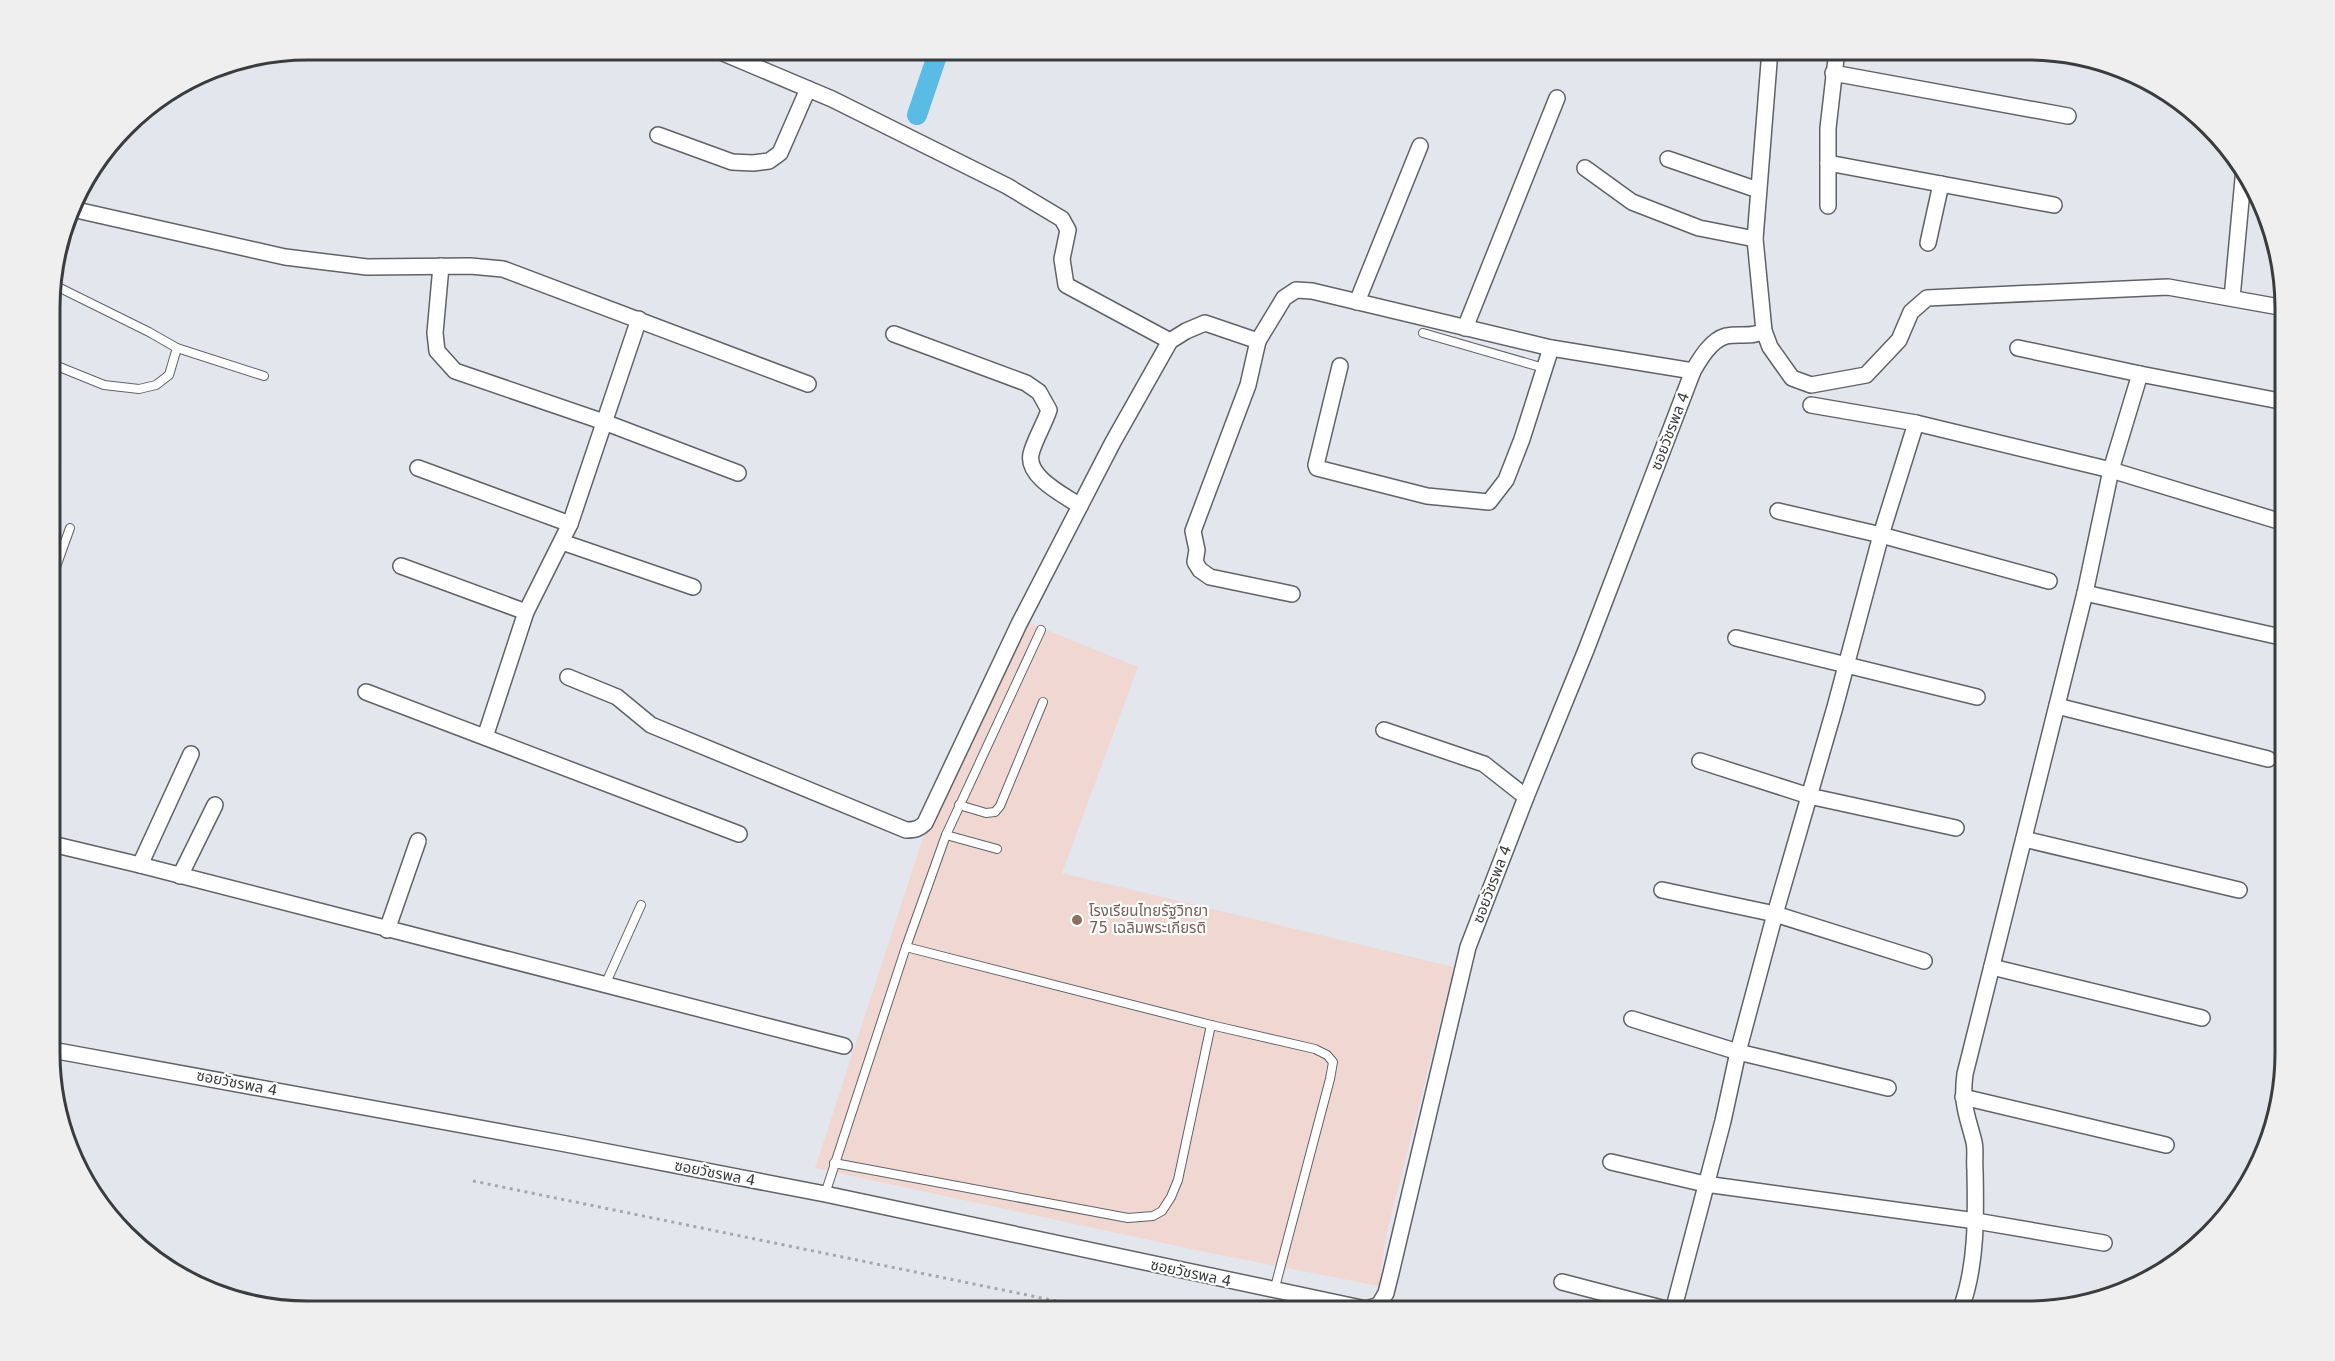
<svg xmlns="http://www.w3.org/2000/svg" width="2335" height="1361" viewBox="0 0 2335 1361" font-family="'DejaVu Sans','Noto Sans Thai',sans-serif">
	<style>
		.education { fill: #f0d7d1 }
		.lines { fill: none; stroke-linecap: round; stroke-linejoin: round }
		.canal { stroke: #5abbe5; stroke-width: 20 }
		.service-casing { stroke: #5f6368; stroke-width: 10 }
		.minor-casing { stroke: #5f6368; stroke-width: 18 }
		.path { stroke: #a4a8ac; stroke-width: 3; stroke-dasharray: 3 4.5; stroke-linecap: butt }
		.service { stroke: #fff; stroke-width: 8 }
		.minor { stroke: #fff; stroke-width: 15 }
		.education-dot { fill: #8d6e63; stroke: #fff; stroke-width: 2 }
		.labels { text-anchor: middle; stroke-width: 4.5; stroke-linejoin: round; paint-order: stroke }
		.street-label { font-size: 15px; fill: #3a3c3e; stroke: #fff }
		.education-label { font-size: 15px; fill: #785e54; stroke: #fff; text-anchor: start }
		.rim { fill: none; stroke: #3a3c3e; stroke-width: 3 }
	</style>
	<rect width="100%" height="100%" fill="#e3e7ed"/>
	<!-- education -->
	<polygon class="education" points="1027,622 1138,667 1062,873 1454,967 1386,1236 1379,1286 1210,1253 815,1168 922,841"/>
	<g class="lines">
		<!-- canal -->
		<polyline class="canal" points="917,115 939,50"/>
		<!-- service casing -->
		<g class="service-casing">
			<g id="service">
				<polyline points="52,284 149,332 177,348 169,375 156,385 139,389 104,385 52,364"/>
				<polyline points="1423,333 1544,368"/>
				<polyline points="177,348 264,376"/>
				<polyline points="52,578 70,528"/>
				<polyline points="959,805 986,813 995,812 1000,806 1043,702"/>
				<polyline points="946,835 997,849"/>
				<polyline points="906,947 1211,1025 1315,1049 1327,1055 1333,1062 1330,1079 1274,1291"/>
				<polyline points="605,985 641,905"/>
				<polyline points="834,1163 1128,1218 1153,1216 1162,1211 1171,1197 1178,1180 1211,1025"/>
				<polyline points="825,1194 906,947 946,835 1041,630"/>
			</g>
		</g>
		<!-- minor casing -->
		<g class="minor-casing">
			<g id="minor">
				<polyline points="716,50 832,99 1007,186 1062,219 1068,230 1062,259 1066,285 1170,341"/>
				<polyline points="1770,50 1755,239 1764,331 1770,347 1792,378 1811,385 1866,375 1899,340 1911,312 1927,298 2168,287 2285,308"/>
				<polyline points="1833,73 2068,116"/>
				<polyline points="658,135 732,162 753,163 769,161 780,153 808,89"/>
				<polyline points="1668,159 1758,190"/>
				<polyline points="1828,163 2054,205"/>
				<polyline points="1585,168 1632,202 1699,228 1755,239"/>
				<polyline points="1828,206 1828,128 1837,50"/>
				<polyline points="72,209 285,257 367,267 470,266 503,269 808,384"/>
				<polyline points="1928,243 1941,184"/>
				<polyline points="441,266 435,333 437,351 455,371 604,422 738,473"/>
				<polyline points="2232,298 2244,168"/>
				<polyline points="1357,302 1420,146"/>
				<polyline points="1465,328 1557,98"/>
				<path d="M894,334L1026,383L1039,392L1049,410C1044,425 1034,441 1031,454C1026,477 1064,495 1080,506"/>
				<polyline points="2018,348 2140,374"/>
				<polyline points="1340,366 1316,465 1317,468 1427,496 1489,502 1506,480 1522,439 1551,348"/>
				<polyline points="1811,405 1916,423"/>
				<polyline points="418,468 570,524"/>
				<polyline points="1778,511 1881,535 2049,581"/>
				<polyline points="562,542 693,587"/>
				<polyline points="401,566 526,612"/>
				<polyline points="2085,593 2285,638"/>
				<polyline points="1292,594 1210,577 1200,570 1195,562 1197,550 1193,531 1248,385 1258,341 1284,298 1296,290 1312,291 1551,348 1693,371"/>
				<polyline points="1736,638 1977,697"/>
				<path d="M568,677L617,697L651,725L906,830C915,830 919,829 925,823L1019,624L1113,442L1170,341L1186,331L1205,323L1258,341"/>
				<polyline points="366,692 739,834"/>
				<polyline points="2057,706 2268,759"/>
				<polyline points="1384,730 1484,764 1526,797"/>
				<polyline points="485,737 526,612 570,524 639,319"/>
				<polyline points="1700,761 1809,796 1956,828"/>
				<polyline points="2024,839 2239,890"/>
				<polyline points="52,844 140,865 844,1046"/>
				<polyline points="140,865 191,754"/>
				<polyline points="180,876 215,805"/>
				<polyline points="1662,890 1775,914 1924,961"/>
				<polyline points="387,930 418,841"/>
				<polyline points="1992,967 2202,1018"/>
				<polyline points="1632,1019 1738,1052 1888,1088"/>
				<path d="M52,1050L561,1143L825,1194L1366,1309L1379,1305L1386,1293L1391,1273L1468,947L1526,797L1586,650L1693,371C1700,359 1711,340 1726,336C1740,333 1751,338 1764,331"/>
				<polyline points="2282,1080 2285,1066"/>
				<polyline points="1963,1097 2166,1145"/>
				<polyline points="1611,1162 1705,1184 1976,1221 2104,1243"/>
				<polyline points="1562,1282 1673,1311"/>
				<polyline points="1673,1311 1723,1121 1738,1052 1775,914 1835,707 1881,535 1916,423 2111,470 2285,523"/>
				<path d="M1960,1311C1977,1267 1976,1216 1975,1170C1974,1161 1976,1150 1974,1142C1967,1114 1961,1105 1965,1074L2085,593L2111,470L2140,374L2285,402"/>
			</g>
		</g>
		<!-- path -->
		<polyline class="path" points="473,1181 1105,1311"/>
		<!-- service -->
		<use href="#service" class="service"/>
		<!-- minor -->
		<use href="#minor" class="minor"/>
	</g>
	<!-- markers -->
	<circle class="education-dot" cx="1077" cy="920" r="6"/>
	<g class="labels">
		<!-- street labels -->
		<g class="street-label">
			<text transform="translate(1670 431) rotate(-69)" y="5">ซอยวัชรพล 4</text>
			<text transform="translate(1492 884) rotate(-69)" y="5">ซอยวัชรพล 4</text>
			<text transform="translate(237 1083) rotate(11)" y="5">ซอยวัชรพล 4</text>
			<text transform="translate(715 1173) rotate(11)" y="5">ซอยวัชรพล 4</text>
			<text transform="translate(1191 1273) rotate(12)" y="5">ซอยวัชรพล 4</text>
		</g>
		<!-- education labels -->
		<g class="education-label">
			<text x="1089" y="916">โรงเรียนไทยรัฐวิทยา<tspan x="1089" dy="17">75 เฉลิมพระเกียรติ</tspan></text>
		</g>
	</g>
	<!-- crop -->
	<path d="M0 0H2335V1361H0ZM308 60H2027A248 248 0 0 1 2275 308V1053A248 248 0 0 1 2027 1301H308A248 248 0 0 1 60 1053V308A248 248 0 0 1 308 60Z" fill="#efeff0" fill-rule="evenodd"/>
	<path class="rim" d="M308 60H2027A248 248 0 0 1 2275 308V1053A248 248 0 0 1 2027 1301H308A248 248 0 0 1 60 1053V308A248 248 0 0 1 308 60Z"/>
</svg>
